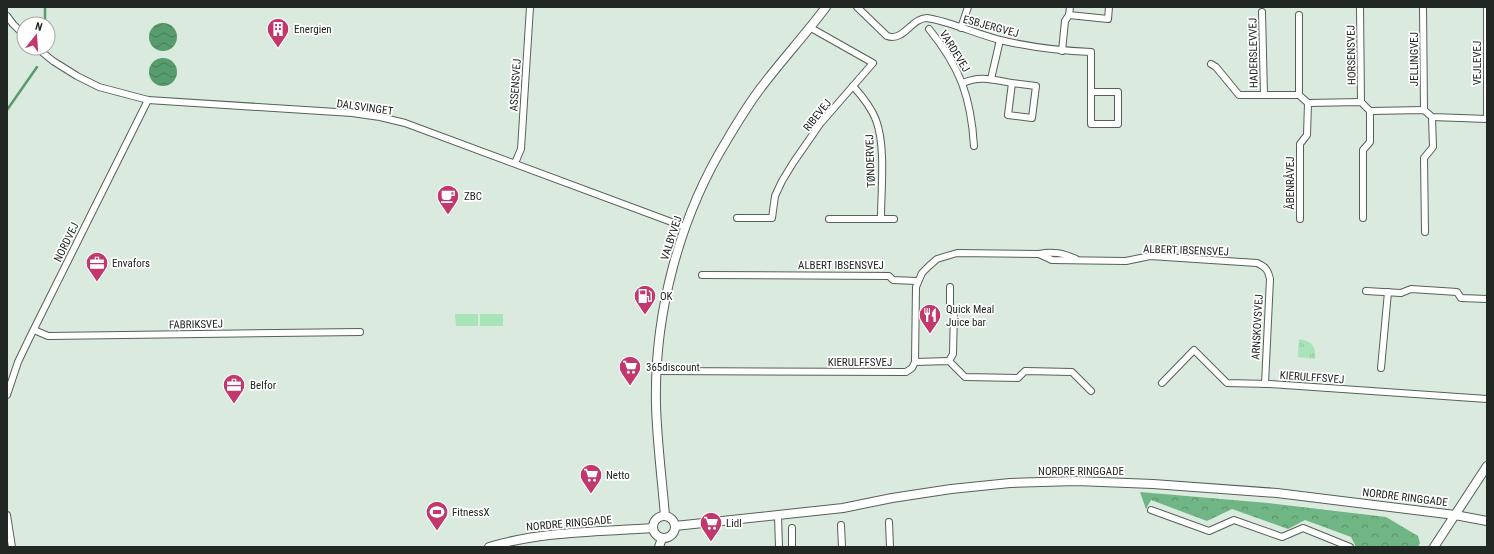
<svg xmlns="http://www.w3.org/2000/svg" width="1494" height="554" viewBox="0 0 1494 554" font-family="'Roboto Condensed',sans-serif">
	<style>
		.grass { fill: url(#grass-tufts) }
		.forest { fill: url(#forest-crowns) }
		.pitch { fill: #a9e3b8 }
		.water { fill: url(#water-waves) }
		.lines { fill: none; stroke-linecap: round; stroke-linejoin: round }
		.stream { stroke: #579c6c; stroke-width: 2.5 }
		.minor-casing { stroke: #556158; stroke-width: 8 }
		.tertiary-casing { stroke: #556158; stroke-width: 10 }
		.minor { stroke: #fff; stroke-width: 6 }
		.tertiary { stroke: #fff; stroke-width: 8 }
		.labels { text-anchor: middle; stroke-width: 3.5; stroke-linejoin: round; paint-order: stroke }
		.street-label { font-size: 11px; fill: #212723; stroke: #fff }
		.poi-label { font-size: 11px; fill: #212723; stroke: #fff; text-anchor: start }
	</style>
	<defs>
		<pattern id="grass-tufts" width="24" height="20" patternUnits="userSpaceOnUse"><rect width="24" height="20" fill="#a9e3b8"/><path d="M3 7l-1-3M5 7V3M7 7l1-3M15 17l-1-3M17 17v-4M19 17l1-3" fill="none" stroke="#91c39e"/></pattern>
		<pattern id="forest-crowns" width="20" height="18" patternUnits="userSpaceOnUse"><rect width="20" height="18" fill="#70b584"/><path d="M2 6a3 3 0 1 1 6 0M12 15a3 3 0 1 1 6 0" fill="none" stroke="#5c936c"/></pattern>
		<pattern id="water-waves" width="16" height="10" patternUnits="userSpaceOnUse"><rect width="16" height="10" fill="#579c6c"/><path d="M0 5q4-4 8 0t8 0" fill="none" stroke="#487f58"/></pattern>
	</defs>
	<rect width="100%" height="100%" fill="#dbeade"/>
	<!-- grass -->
	<path class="grass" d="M1299,339C1312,341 1316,346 1315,359L1298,357Z"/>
	<!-- forest -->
	<polygon class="forest" points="1140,492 1268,503 1386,517 1418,536 1420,543 1418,547 1356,547 1351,537 1305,520 1288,529 1232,509 1207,521 1151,500 1146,509"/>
	<!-- pitch -->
	<g class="pitch">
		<polygon points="455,314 478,314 478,326 456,326"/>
		<rect x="480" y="314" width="23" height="12"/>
	</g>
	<!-- water -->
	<g class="water">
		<circle cx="163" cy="37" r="14"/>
		<circle cx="163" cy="72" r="14"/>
	</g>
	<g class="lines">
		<!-- stream -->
		<g class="stream">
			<polyline points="45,24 45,7"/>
			<polyline points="7,110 37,67"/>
		</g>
		<!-- minor casing -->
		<g class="minor-casing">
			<g id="minor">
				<path d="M857,7L887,36C904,42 911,18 927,18C952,22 976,34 1000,40C1030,47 1061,51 1091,52V124H1118V92H1091"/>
				<polyline points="1360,7 1361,102"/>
				<polyline points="1423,7 1424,110"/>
				<polyline points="1262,12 1264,95"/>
				<polyline points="1069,15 1108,19 1109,7"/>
				<polyline points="1299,15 1299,95"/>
				<polyline points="7,16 13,24 24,35"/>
				<polyline points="961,28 968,7"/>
				<path d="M929,29C960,67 971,97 974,146"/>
				<polyline points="37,48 53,61 77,76 99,87 148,100 352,113 380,117 405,123 685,227"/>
				<polyline points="1062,51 1065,21 1069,15 1070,7"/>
				<polyline points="1211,64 1216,67 1239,95 1299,95 1308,103 1361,102 1370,111 1424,110 1432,117 1487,119"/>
				<polyline points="991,79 1000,40"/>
				<path d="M963,83C980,75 994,80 1012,83L1008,115L1032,118L1036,86L1012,83"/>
				<path d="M853,86C862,96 871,107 876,120C886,147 881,189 881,219"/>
				<polyline points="1487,118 1487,7"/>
				<polyline points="515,163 521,149 530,7"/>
				<polyline points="737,218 772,218 775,196 782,181 793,163 820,124 873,63 811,28"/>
				<polyline points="1363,218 1363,150 1370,142 1370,111"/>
				<polyline points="829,219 894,219"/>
				<polyline points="1300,219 1300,144 1307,135 1308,103"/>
				<polyline points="1425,232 1424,158 1433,147 1432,117"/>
				<path d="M1039,254L1052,260L1126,261L1150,256L1257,263C1266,267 1268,270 1270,279L1265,384"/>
				<polyline points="702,275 889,276 893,280 917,281"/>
				<polyline points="1366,291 1401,293 1411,289 1457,292 1461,298 1487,299"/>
				<polyline points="34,330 48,336 360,332"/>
				<polyline points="949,361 953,354 954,311 950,307 950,287"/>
				<polyline points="915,362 949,361 965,377 1018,378 1025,371 1072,372 1091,391"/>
				<polyline points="1381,368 1388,292"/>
				<path d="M657,371L906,372L912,368L915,362L916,287L922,273L929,266L937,259L957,253L1039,254C1053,251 1063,253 1076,259"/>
				<polyline points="1162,383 1194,350 1227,383 1269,384 1487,399"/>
				<polyline points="7,395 18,362 29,339 148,100"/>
				<polyline points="1151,510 1209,531 1234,520 1282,537 1303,528 1350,547"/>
				<polyline points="7,515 12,547"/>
				<polyline points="778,516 779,547"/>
				<polyline points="889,522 890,547"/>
				<polyline points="841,525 842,547"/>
				<polyline points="792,528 792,547"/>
			</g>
		</g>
		<!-- tertiary casing -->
		<g class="tertiary-casing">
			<g id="tertiary">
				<path d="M665,516C662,479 657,442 656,405C654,314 679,218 727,140C737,123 748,105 760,89C781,61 805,35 826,7"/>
				<circle cx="664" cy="527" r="11"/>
				<polyline points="675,526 843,508 892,498 951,489 1010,483 1076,481 1153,484 1277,493 1455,515 1487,521"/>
				<path d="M489,547C542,531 598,532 653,528"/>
				<polyline points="659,547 662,538"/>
				<polyline points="1434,547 1487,466"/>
			</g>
		</g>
		<!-- minor -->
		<use href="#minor" class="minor"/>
		<!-- tertiary -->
		<use href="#tertiary" class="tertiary"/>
	</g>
	<!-- icons -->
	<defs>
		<g id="building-pin" transform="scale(1.15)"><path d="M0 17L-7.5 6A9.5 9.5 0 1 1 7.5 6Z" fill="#c3386c" stroke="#fff"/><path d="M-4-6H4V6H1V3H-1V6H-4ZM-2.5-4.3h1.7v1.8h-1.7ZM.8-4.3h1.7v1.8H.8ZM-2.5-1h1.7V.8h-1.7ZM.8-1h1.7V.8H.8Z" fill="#fff"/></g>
		<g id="cafe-pin" transform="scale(1.15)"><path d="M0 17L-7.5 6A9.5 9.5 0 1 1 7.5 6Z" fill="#c3386c" stroke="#fff"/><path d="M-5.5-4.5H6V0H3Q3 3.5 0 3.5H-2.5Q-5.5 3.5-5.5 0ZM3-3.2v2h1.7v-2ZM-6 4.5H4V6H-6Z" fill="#fff"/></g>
		<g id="office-pin" transform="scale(1.15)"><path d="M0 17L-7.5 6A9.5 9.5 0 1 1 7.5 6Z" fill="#c3386c" stroke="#fff"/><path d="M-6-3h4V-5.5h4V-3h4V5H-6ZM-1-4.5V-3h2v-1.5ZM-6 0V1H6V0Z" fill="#fff"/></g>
		<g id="fuel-pin" transform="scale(1.15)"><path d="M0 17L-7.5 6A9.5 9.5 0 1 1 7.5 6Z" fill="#c3386c" stroke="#fff"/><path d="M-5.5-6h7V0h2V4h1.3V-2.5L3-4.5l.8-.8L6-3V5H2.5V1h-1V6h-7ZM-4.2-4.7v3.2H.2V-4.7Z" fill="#fff"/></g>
		<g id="restaurant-pin" transform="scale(1.15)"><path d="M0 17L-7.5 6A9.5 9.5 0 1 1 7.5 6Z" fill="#c3386c" stroke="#fff"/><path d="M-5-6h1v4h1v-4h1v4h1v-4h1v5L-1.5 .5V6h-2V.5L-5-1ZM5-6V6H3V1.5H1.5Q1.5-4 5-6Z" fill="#fff"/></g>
		<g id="supermarket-pin" transform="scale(1.15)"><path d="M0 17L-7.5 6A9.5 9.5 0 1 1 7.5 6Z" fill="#c3386c" stroke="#fff"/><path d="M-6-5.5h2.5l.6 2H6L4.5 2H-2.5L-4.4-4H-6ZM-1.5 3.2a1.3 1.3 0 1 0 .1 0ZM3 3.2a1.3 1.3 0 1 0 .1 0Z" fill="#fff"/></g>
		<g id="stadium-pin" transform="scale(1.15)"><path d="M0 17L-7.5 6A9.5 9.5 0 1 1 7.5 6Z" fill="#c3386c" stroke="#fff"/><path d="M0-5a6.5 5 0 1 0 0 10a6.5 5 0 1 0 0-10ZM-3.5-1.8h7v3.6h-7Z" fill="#fff"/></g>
	</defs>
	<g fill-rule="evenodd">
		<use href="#building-pin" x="278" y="29"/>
		<use href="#cafe-pin" x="448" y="196"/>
		<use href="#office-pin" x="97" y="263"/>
		<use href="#fuel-pin" x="645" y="296"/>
		<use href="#restaurant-pin" x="930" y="315"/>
		<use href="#supermarket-pin" x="630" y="367"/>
		<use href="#office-pin" x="234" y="385"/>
		<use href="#supermarket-pin" x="591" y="475"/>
		<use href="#stadium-pin" x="437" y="512"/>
		<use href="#supermarket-pin" x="711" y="523"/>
	</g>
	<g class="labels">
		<!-- street labels -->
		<g class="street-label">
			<text transform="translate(991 26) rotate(15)" y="4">ESBJERGVEJ</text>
			<text transform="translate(955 51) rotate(58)" y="4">VARDEVEJ</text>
			<text transform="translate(1253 53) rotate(-91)" y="4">HADERSLEVVEJ</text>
			<text transform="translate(1351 55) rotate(-91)" y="4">HORSENSVEJ</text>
			<text transform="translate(1414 59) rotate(-90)" y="4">JELLINGVEJ</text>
			<text transform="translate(1477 63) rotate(-90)" y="4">VEJLEVEJ</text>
			<text transform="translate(515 85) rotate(-86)" y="4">ASSENSVEJ</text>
			<text transform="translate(365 107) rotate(8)" y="4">DALSVINGET</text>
			<text transform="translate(817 115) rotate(-51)" y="4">RIBEVEJ</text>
			<text transform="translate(870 161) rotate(-92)" y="4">TØNDERVEJ</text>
			<text transform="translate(1290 183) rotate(-90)" y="4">ÅBENRÅVEJ</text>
			<text transform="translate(671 238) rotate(-72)" y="4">VALBYVEJ</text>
			<text transform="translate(66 242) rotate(-64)" y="4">NORDVEJ</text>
			<text transform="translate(1186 250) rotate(2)" y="4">ALBERT IBSENSVEJ</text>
			<text x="841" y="269">ALBERT IBSENSVEJ</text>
			<text transform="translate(196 324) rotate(-1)" y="4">FABRIKSVEJ</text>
			<text transform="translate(1257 327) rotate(-87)" y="4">ARNSKOVSVEJ</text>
			<text x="860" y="366">KIERULFFSVEJ</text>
			<text transform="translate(1312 377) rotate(4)" y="4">KIERULFFSVEJ</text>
			<text x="1081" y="475">NORDRE RINGGADE</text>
			<text transform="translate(1405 497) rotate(7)" y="4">NORDRE RINGGADE</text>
			<text transform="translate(569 523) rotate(-5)" y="4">NORDRE RINGGADE</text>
		</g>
		<!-- poi labels -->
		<g class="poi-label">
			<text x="294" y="33">Energien</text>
			<text x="464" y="200">ZBC</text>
			<text x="112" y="267">Envafors</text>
			<text x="660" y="300">OK</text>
			<text x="946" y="313">Quick Meal<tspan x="946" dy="13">Juice bar</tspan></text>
			<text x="646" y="371">365discount</text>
			<text x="250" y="389">Belfor</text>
			<text x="606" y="479">Netto</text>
			<text x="452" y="516">FitnessX</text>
			<text x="726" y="527">Lidl</text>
		</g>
	</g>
	<!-- border -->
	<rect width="1494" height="554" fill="none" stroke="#212723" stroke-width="16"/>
	<!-- north arrow -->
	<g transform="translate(36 36) rotate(17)"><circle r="19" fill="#ffffff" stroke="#a6a9a7"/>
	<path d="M0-3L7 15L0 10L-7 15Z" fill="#c3386c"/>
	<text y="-6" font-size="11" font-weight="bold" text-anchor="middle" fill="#212723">N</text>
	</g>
</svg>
